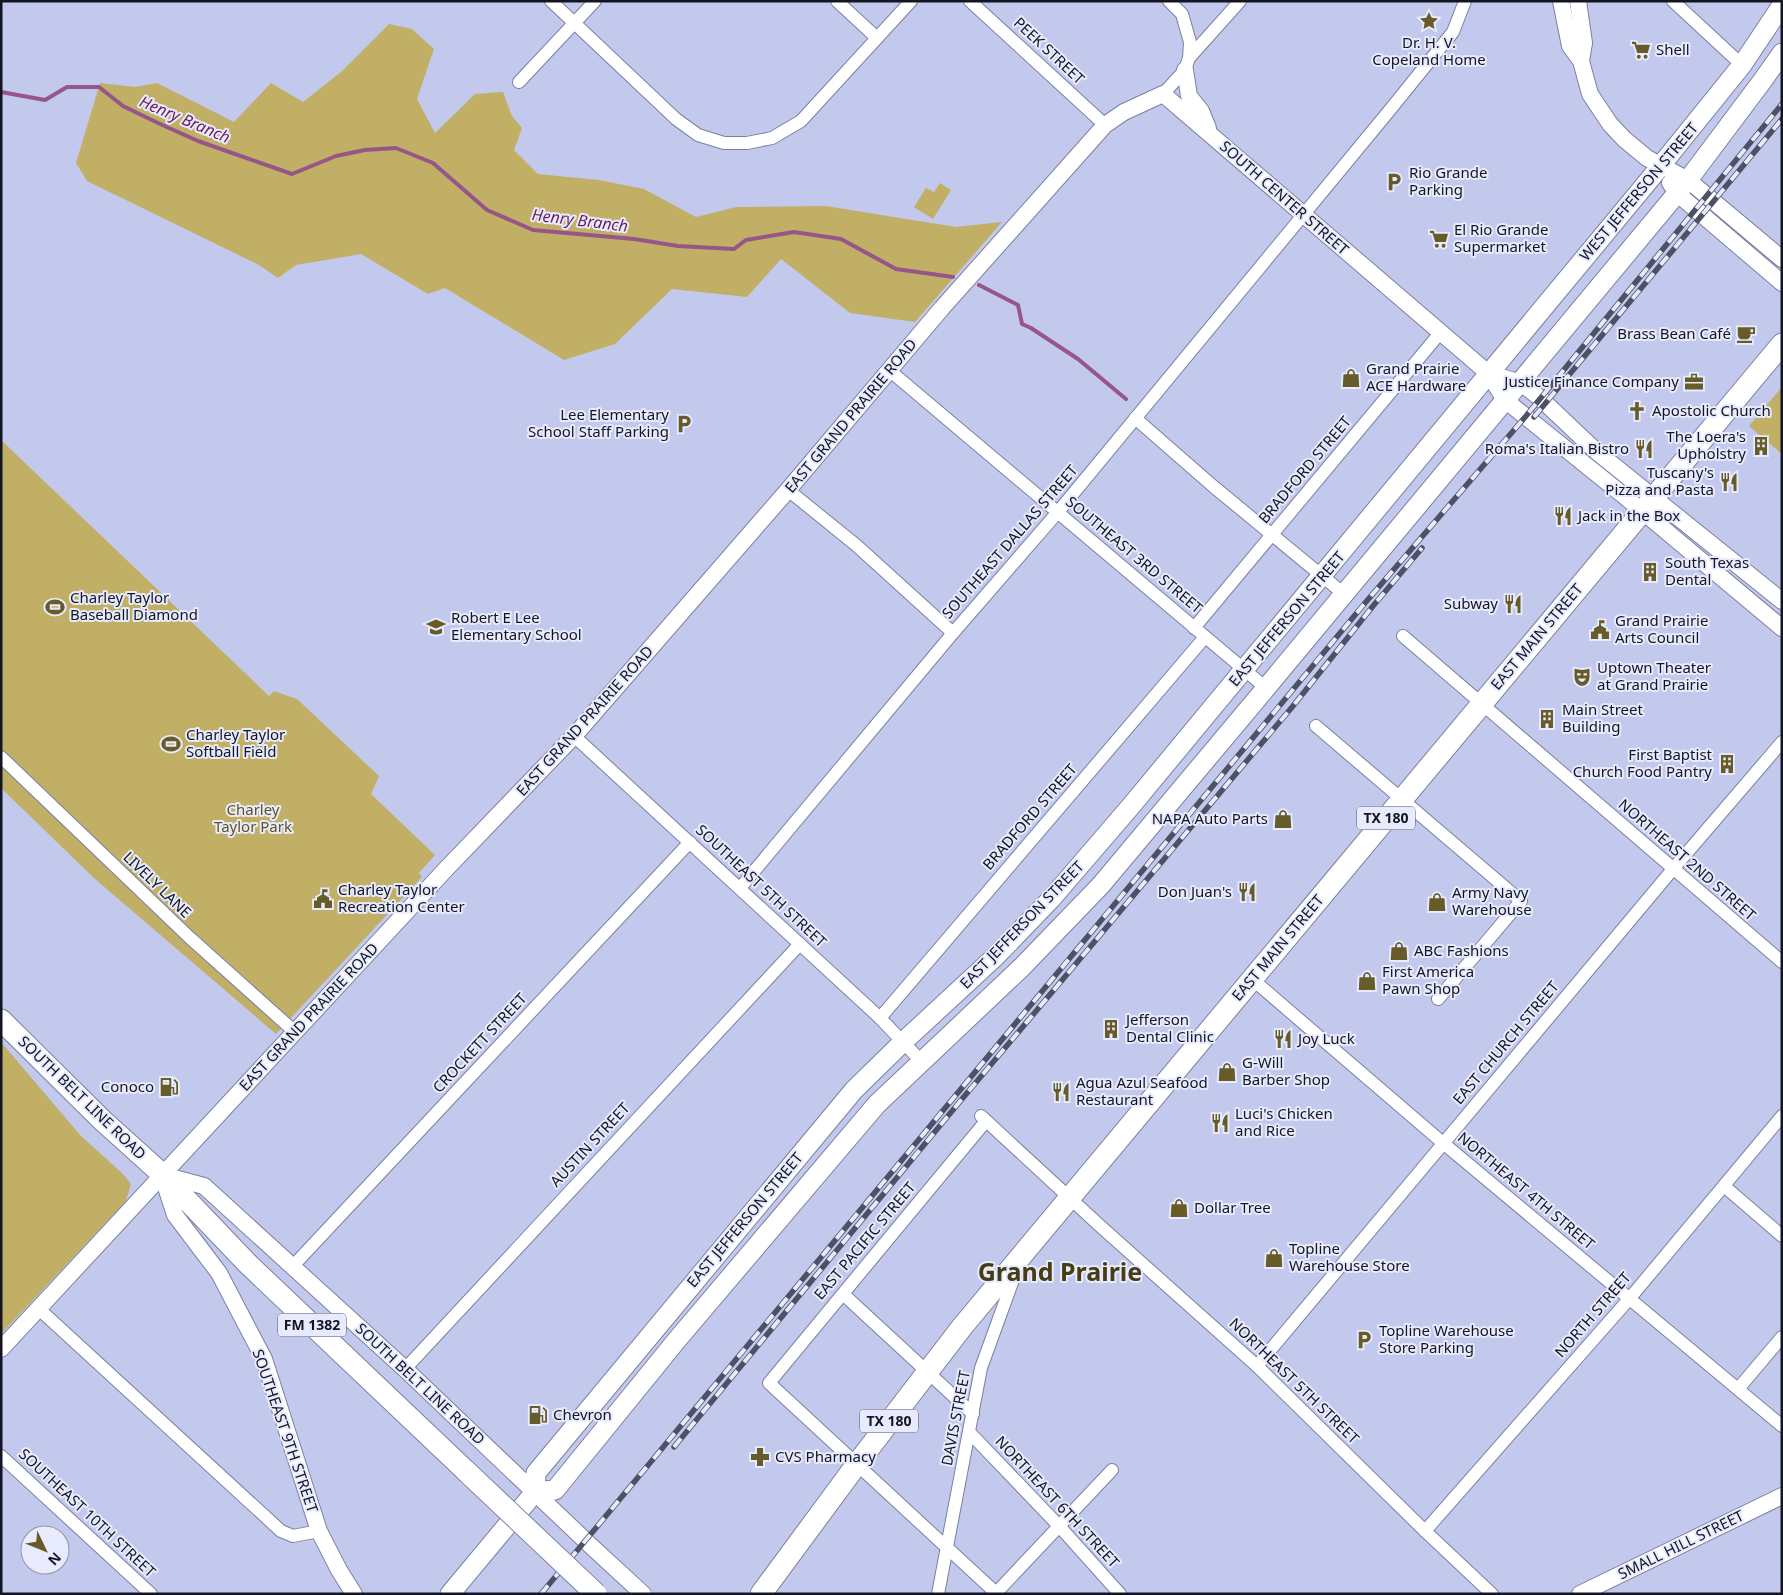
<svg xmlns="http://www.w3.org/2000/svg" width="1783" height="1595" viewBox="0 0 1783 1595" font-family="'Noto Sans',sans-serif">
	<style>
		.green { fill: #c0af65 }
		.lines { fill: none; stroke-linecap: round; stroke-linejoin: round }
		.stream { stroke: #96568a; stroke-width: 4 }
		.minor-casing { stroke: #7a80a1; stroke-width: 14 }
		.tertiary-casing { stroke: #7a80a1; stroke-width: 18 }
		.secondary-casing { stroke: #7a80a1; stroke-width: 21 }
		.primary-casing { stroke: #7a80a1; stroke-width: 23 }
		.minor { stroke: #fff; stroke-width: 12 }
		.tertiary { stroke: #fff; stroke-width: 16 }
		.secondary { stroke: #fff; stroke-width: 19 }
		.primary { stroke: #fff; stroke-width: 21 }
		.rail-casing { stroke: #4e5065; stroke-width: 5.5 }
		.rail { stroke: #e7ebfd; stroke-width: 4; stroke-dasharray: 11; stroke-linecap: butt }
		.primary-bridge-casing { stroke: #7a80a1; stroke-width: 23; stroke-linecap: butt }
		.primary-bridge { stroke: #fff; stroke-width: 21 }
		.labels { text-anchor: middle; stroke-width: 4; stroke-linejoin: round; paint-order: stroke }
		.shield { fill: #e7ebfd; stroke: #535564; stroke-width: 1 }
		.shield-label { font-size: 14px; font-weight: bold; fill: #141522 }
		.poi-label { font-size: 15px; fill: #141522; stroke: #e7ebfd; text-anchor: start }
		.street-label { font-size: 15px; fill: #141522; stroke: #e7ebfd }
		.park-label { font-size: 15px; fill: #5e5423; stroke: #e7ebfd }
		.water-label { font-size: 16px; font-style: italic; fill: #6e1b5d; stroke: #e7ebfd }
		.town-label { font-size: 25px; font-weight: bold; fill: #463d14; stroke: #e7ebfd }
	</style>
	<rect width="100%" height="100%" fill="#c3c9ed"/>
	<!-- green -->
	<g class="green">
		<polygon points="389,24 412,29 434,49 417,99 435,133 475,94 503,92 512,116 522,128 514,150 538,174 599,180 644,189 696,217 736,207 826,206 956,227 1002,222 915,322 850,313 781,259 747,297 672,289 615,344 564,360 445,288 428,294 361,254 296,265 278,278 259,265 87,181 76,163 100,83 135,87 157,83 234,122 271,83 303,102 341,72"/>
		<polygon points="940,183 951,190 933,219 914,207 926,188 934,192"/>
		<polygon points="1782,387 1782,454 1749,426"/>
		<polygon points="1,440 269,696 274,691 297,699 379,776 371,794 435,855 419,873 422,877 276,1034 95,879 1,788"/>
		<polygon points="1,1042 80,1135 123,1174 131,1184 126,1201 1,1334"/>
	</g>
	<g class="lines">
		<!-- stream -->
		<g class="stream">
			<polyline points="1,92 45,100 67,87 99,87 123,106 158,123 198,141 292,174 336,156 365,150 396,148 433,163 487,210 533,230 634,239 678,246 734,249 746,240 794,232 841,239 896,269 953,277"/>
			<polyline points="979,285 1018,305 1022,324 1031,328 1078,359 1126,399"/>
		</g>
		<!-- minor casing -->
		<g class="minor-casing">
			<g id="minor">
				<polyline points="551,1 676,119 698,135 724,143 747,143 772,138 801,121 911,1"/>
				<polyline points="837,1 877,38"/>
				<polyline points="970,1 1105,125"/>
				<polyline points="1673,1 1742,65"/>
				<polyline points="1189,58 1240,1"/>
				<polyline points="519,82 595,1"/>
				<polyline points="1163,94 1185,70 1189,58 1190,42 1182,14 1169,1"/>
				<polyline points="889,370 1266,688"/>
				<polyline points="1135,418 1214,487 1344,594"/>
				<polyline points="788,490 856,545 953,633"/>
				<polyline points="1194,628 1440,333"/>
				<polyline points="1403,636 1782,962"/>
				<polyline points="1316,726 1521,901 1438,999"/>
				<polyline points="574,736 880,1018 922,1062"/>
				<polyline points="1,757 189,937 295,1032"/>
				<polyline points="740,888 953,633 1058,512 1389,111 1453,32 1465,1"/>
				<polyline points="1252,979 1443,1143 1782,1426"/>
				<polyline points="880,1018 1205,637"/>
				<polyline points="981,1116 1099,1225 1257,1366 1425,1531 1492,1594"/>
				<polyline points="986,1121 769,1383 996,1593 1112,1470"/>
				<polyline points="1724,1186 1782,1236"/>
				<polyline points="293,1266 690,842"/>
				<polyline points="843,1294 973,1414"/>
				<polyline points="39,1309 281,1531 293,1536 319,1531"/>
				<polyline points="1257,1366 1673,869 1782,742"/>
				<polyline points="405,1369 800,944"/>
				<polyline points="1738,1389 1782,1337"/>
				<polyline points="970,1433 1060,1527 1120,1594"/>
				<polyline points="1,1456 151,1594"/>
				<polyline points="1425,1531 1630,1298 1782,1116"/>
				<polyline points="938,1594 981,1368 1017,1269"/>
			</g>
		</g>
		<!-- tertiary casing -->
		<g class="tertiary-casing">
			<g id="tertiary">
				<polyline points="1561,1 1570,46 1581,61 1590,94 1610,124 1624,139 1647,158 1688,180 1782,259"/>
				<polyline points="1578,1 1584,43 1581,61"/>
				<polyline points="1185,70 1189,96 1201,111 1208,128"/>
				<polyline points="1670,183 1677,193 1686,201 1782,283"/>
				<polyline points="1488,373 1521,383 1540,398 1597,452 1782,601"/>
				<polyline points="163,1175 204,1186 405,1369 591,1546 643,1594"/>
				<polyline points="163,1178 175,1215 219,1273 264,1359 319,1531 339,1570 354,1594"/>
				<polyline points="1,1349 446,869 574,736 788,490 942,308 1105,125 1124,112 1163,94 1488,373 1505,400 1623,495 1782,628"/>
				<polyline points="1580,1594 1782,1496"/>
			</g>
		</g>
		<!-- secondary casing -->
		<g class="secondary-casing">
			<g id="secondary">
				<polyline points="535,1492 555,1490 676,1341 877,1104 1022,967 1101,885 1266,688 1688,180 1763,80 1782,53"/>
				<polyline points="450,1594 535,1492 536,1473 854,1090 903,1042 996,956 1051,899 1131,806 1650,179 1742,65 1782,5"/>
			</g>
		</g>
		<!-- primary casing -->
		<g class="primary-casing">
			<g id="primary">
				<polyline points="1,1020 102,1120 163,1175 249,1265 466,1471"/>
				<polyline points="761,1594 857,1464 962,1327 1782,344"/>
			</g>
		</g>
		<!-- minor -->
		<use href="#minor" class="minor"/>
		<!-- tertiary -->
		<use href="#tertiary" class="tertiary"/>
		<!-- secondary -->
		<use href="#secondary" class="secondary"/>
		<!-- primary -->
		<use href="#primary" class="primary"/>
		<!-- rail casing -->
		<g class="rail-casing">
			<g id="rail">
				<polyline points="1534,417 1782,119"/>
				<polyline points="674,1447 962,1099 1293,706 1373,606 1422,548"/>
				<polyline points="541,1594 1365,603 1526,416 1782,104"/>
			</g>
		</g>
		<!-- rail -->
		<use href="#rail" class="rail"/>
		<!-- primary-bridge casing -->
		<g class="primary-bridge-casing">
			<polyline id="primary-bridge" points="466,1471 596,1594"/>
		</g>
		<!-- primary-bridge -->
		<use href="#primary-bridge" class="primary-bridge"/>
	</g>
	<!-- icons -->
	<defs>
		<g id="sight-bare" transform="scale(1.5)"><path d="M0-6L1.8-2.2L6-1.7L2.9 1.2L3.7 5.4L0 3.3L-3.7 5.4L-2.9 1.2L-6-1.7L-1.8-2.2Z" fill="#675c29" stroke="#e7ebfd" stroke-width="2.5" paint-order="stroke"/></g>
		<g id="supermarket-bare" transform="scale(1.5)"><path d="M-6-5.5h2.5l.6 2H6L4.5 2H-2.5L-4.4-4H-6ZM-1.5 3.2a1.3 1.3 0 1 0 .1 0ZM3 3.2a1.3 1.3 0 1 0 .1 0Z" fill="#675c29" stroke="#e7ebfd" stroke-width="2.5" paint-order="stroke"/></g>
		<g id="parking-bare" transform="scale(1.5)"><path d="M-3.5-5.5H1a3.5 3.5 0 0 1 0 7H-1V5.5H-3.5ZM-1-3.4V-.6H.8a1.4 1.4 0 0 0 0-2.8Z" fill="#675c29" stroke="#e7ebfd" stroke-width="2.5" paint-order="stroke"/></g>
		<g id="cafe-bare" transform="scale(1.5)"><path d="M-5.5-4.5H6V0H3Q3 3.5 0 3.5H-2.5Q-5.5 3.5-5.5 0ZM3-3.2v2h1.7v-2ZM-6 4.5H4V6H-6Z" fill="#675c29" stroke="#e7ebfd" stroke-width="2.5" paint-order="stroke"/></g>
		<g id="shop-bare" transform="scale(1.5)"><path d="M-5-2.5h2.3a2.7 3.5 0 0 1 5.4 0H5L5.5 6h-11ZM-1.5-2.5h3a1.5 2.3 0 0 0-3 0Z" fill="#675c29" stroke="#e7ebfd" stroke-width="2.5" paint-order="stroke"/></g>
		<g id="office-bare" transform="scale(1.5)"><path d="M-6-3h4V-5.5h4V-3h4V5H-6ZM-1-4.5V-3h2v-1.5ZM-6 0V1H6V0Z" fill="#675c29" stroke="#e7ebfd" stroke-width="2.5" paint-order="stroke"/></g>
		<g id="church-bare" transform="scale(1.5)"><path d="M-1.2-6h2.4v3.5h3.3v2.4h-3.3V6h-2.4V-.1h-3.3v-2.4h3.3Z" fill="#675c29" stroke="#e7ebfd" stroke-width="2.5" paint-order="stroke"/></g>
		<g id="building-bare" transform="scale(1.5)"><path d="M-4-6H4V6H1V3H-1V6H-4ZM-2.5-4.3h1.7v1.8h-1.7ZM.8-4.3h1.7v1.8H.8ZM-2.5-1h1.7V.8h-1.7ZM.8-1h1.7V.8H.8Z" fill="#675c29" stroke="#e7ebfd" stroke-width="2.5" paint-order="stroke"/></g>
		<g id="restaurant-bare" transform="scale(1.5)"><path d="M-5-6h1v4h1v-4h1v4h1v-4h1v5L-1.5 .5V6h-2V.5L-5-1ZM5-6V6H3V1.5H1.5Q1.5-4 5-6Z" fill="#675c29" stroke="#e7ebfd" stroke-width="2.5" paint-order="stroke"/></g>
		<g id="stadium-bare" transform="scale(1.5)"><path d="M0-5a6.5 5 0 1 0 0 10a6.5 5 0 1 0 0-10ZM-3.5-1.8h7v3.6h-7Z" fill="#675c29" stroke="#e7ebfd" stroke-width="2.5" paint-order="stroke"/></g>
		<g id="school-bare" transform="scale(1.5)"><path d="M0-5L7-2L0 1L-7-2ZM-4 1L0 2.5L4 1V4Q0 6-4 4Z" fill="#675c29" stroke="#e7ebfd" stroke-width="2.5" paint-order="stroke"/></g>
		<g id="civic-bare" transform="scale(1.5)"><path d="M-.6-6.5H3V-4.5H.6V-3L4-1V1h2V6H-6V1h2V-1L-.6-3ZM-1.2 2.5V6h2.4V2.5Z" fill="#675c29" stroke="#e7ebfd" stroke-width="2.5" paint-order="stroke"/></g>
		<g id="theatre-bare" transform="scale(1.5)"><path d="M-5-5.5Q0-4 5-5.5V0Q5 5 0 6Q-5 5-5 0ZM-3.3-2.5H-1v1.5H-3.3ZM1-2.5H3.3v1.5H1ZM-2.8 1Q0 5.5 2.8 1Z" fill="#675c29" stroke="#e7ebfd" stroke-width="2.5" paint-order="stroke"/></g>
		<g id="fuel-bare" transform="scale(1.5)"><path d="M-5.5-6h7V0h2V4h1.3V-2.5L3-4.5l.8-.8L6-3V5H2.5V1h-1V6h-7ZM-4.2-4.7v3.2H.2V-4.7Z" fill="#675c29" stroke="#e7ebfd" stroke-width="2.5" paint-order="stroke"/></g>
		<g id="pharmacy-bare" transform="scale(1.5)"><path d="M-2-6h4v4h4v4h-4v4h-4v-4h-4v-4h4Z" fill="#675c29" stroke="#e7ebfd" stroke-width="2.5" paint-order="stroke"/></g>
	</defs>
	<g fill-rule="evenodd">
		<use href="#sight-bare" x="1429" y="21"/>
		<use href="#supermarket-bare" x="1641" y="50"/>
		<use href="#parking-bare" x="1394" y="182"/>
		<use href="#supermarket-bare" x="1439" y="239"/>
		<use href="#cafe-bare" x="1746" y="334"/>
		<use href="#shop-bare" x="1351" y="378"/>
		<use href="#office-bare" x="1694" y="382"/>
		<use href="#church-bare" x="1637" y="411"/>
		<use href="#parking-bare" x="684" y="424"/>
		<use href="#building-bare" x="1761" y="446"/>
		<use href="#restaurant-bare" x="1644" y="449"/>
		<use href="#restaurant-bare" x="1729" y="482"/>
		<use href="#restaurant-bare" x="1563" y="516"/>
		<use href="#building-bare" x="1650" y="572"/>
		<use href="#restaurant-bare" x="1513" y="604"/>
		<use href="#stadium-bare" x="55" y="607"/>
		<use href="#school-bare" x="436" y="627"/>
		<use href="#civic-bare" x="1600" y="630"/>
		<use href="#theatre-bare" x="1582" y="677"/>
		<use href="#building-bare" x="1547" y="719"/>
		<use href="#stadium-bare" x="171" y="744"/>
		<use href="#building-bare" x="1727" y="764"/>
		<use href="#shop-bare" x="1283" y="819"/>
		<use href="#restaurant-bare" x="1247" y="892"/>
		<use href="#civic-bare" x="323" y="899"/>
		<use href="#shop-bare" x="1437" y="902"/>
		<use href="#shop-bare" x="1399" y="951"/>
		<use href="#shop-bare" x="1367" y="981"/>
		<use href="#building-bare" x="1111" y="1029"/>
		<use href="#restaurant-bare" x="1283" y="1039"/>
		<use href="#shop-bare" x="1227" y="1072"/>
		<use href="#fuel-bare" x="169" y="1087"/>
		<use href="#restaurant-bare" x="1061" y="1092"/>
		<use href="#restaurant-bare" x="1220" y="1123"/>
		<use href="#shop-bare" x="1179" y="1208"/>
		<use href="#shop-bare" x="1274" y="1258"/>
		<use href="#parking-bare" x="1364" y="1340"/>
		<use href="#fuel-bare" x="538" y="1415"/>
		<use href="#pharmacy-bare" x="760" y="1457"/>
	</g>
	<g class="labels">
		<!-- shield labels -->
		<g class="shield">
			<rect x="1357" y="806.5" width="58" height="23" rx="4"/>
			<rect x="278" y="1313.5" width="68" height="23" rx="4"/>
			<rect x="860" y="1409.5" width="58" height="23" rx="4"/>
		</g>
		<g class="shield-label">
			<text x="1386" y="823">TX 180</text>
			<text x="312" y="1330">FM 1382</text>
			<text x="889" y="1426">TX 180</text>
		</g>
		<!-- poi labels -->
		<g class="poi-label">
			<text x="1429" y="48" text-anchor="middle">Dr. H. V.<tspan x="1429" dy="17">Copeland Home</tspan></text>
			<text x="1656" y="55">Shell</text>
			<text x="1409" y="178">Rio Grande<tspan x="1409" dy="17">Parking</tspan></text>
			<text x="1454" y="235">El Rio Grande<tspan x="1454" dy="17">Supermarket</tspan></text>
			<text x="1731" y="339" text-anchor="end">Brass Bean Café</text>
			<text x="1366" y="374">Grand Prairie<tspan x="1366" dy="17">ACE Hardware</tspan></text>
			<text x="1679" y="387" text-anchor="end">Justice Finance Company</text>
			<text x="1652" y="416">Apostolic Church</text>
			<text x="669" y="420" text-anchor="end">Lee Elementary<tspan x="669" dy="17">School Staff Parking</tspan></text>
			<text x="1746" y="442" text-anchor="end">The Loera's<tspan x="1746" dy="17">Upholstry</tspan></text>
			<text x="1629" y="454" text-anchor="end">Roma's Italian Bistro</text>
			<text x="1714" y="478" text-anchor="end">Tuscany's<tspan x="1714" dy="17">Pizza and Pasta</tspan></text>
			<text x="1578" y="521">Jack in the Box</text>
			<text x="1665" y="568">South Texas<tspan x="1665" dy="17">Dental</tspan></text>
			<text x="70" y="603">Charley Taylor<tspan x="70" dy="17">Baseball Diamond</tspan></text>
			<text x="1498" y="609" text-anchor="end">Subway</text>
			<text x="451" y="623">Robert E Lee<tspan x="451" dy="17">Elementary School</tspan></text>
			<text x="1615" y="626">Grand Prairie<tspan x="1615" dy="17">Arts Council</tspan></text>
			<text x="1597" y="673">Uptown Theater<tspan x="1597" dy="17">at Grand Prairie</tspan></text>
			<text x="1562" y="715">Main Street<tspan x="1562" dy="17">Building</tspan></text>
			<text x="186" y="740">Charley Taylor<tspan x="186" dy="17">Softball Field</tspan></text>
			<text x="1712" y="760" text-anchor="end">First Baptist<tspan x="1712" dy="17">Church Food Pantry</tspan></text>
			<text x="1268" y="824" text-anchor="end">NAPA Auto Parts</text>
			<text x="338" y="895">Charley Taylor<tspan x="338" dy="17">Recreation Center</tspan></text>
			<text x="1232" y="897" text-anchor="end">Don Juan's</text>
			<text x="1452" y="898">Army Navy<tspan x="1452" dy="17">Warehouse</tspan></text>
			<text x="1414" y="956">ABC Fashions</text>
			<text x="1382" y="977">First America<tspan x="1382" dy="17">Pawn Shop</tspan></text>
			<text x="1126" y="1025">Jefferson<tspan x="1126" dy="17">Dental Clinic</tspan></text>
			<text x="1298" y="1044">Joy Luck</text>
			<text x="1242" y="1068">G-Will<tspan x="1242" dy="17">Barber Shop</tspan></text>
			<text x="1076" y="1088">Agua Azul Seafood<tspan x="1076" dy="17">Restaurant</tspan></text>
			<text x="154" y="1092" text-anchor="end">Conoco</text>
			<text x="1235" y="1119">Luci's Chicken<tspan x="1235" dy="17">and Rice</tspan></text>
			<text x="1194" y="1213">Dollar Tree</text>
			<text x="1289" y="1254">Topline<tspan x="1289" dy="17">Warehouse Store</tspan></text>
			<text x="1379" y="1336">Topline Warehouse<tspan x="1379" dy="17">Store Parking</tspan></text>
			<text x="553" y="1420">Chevron</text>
			<text x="775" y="1462">CVS Pharmacy</text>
		</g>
		<!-- street labels -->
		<g class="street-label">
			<text transform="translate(1049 51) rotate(43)" y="5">PEEK STREET</text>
			<text transform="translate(1639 192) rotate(-50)" y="5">WEST JEFFERSON STREET</text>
			<text transform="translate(1284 198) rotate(41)" y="5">SOUTH CENTER STREET</text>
			<text transform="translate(851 416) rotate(-50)" y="5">EAST GRAND PRAIRIE ROAD</text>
			<text transform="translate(1305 470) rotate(-50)" y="5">BRADFORD STREET</text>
			<text transform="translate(1010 542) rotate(-49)" y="5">SOUTHEAST DALLAS STREET</text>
			<text transform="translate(1134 555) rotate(40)" y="5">SOUTHEAST 3RD STREET</text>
			<text transform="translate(1287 619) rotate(-50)" y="5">EAST JEFFERSON STREET</text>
			<text transform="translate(1537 637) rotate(-50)" y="5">EAST MAIN STREET</text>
			<text transform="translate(585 721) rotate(-48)" y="5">EAST GRAND PRAIRIE ROAD</text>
			<text transform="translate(1030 817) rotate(-49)" y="5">BRADFORD STREET</text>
			<text transform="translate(1687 860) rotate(41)" y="5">NORTHEAST 2ND STREET</text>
			<text transform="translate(157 885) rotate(44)" y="5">LIVELY LANE</text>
			<text transform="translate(761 886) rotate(43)" y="5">SOUTHEAST 5TH STREET</text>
			<text transform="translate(1022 925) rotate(-46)" y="5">EAST JEFFERSON STREET</text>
			<text transform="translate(1278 948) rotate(-50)" y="5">EAST MAIN STREET</text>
			<text transform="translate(309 1017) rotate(-47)" y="5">EAST GRAND PRAIRIE ROAD</text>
			<text transform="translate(480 1043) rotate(-47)" y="5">CROCKETT STREET</text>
			<text transform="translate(1506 1043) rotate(-50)" y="5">EAST CHURCH STREET</text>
			<text transform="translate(82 1098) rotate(44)" y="5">SOUTH BELT LINE ROAD</text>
			<text transform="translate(590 1145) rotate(-47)" y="5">AUSTIN STREET</text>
			<text transform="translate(1526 1191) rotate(40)" y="5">NORTHEAST 4TH STREET</text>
			<text transform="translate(745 1220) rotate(-50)" y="5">EAST JEFFERSON STREET</text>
			<text transform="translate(865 1241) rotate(-50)" y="5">EAST PACIFIC STREET</text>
			<text transform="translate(1593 1315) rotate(-49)" y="5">NORTH STREET</text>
			<text transform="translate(1294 1381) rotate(44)" y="5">NORTHEAST 5TH STREET</text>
			<text transform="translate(420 1384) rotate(43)" y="5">SOUTH BELT LINE ROAD</text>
			<text transform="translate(956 1418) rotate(-79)" y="5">DAVIS STREET</text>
			<text transform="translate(285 1431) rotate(71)" y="5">SOUTHEAST 9TH STREET</text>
			<text transform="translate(1057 1502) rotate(47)" y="5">NORTHEAST 6TH STREET</text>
			<text transform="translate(87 1513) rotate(43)" y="5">SOUTHEAST 10TH STREET</text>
			<text transform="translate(1681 1545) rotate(-26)" y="5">SMALL HILL STREET</text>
		</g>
		<!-- park labels -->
		<g class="park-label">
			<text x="253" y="815">Charley<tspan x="253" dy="17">Taylor Park</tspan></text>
		</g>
		<!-- water labels -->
		<g class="water-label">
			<text transform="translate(185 119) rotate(23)" y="6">Henry Branch</text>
			<text transform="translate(580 220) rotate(7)" y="6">Henry Branch</text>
		</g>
		<!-- town labels -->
		<g class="town-label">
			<text x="1060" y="1281">Grand Prairie</text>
		</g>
	</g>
	<!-- border -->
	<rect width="1783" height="1595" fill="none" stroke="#141522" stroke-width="5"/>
	<!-- north arrow -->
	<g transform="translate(45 1550) rotate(133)"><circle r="24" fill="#e7ebfd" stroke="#9395a5"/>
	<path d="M0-4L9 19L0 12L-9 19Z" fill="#675c29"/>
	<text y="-8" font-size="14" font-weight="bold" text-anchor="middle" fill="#141522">N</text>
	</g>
</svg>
